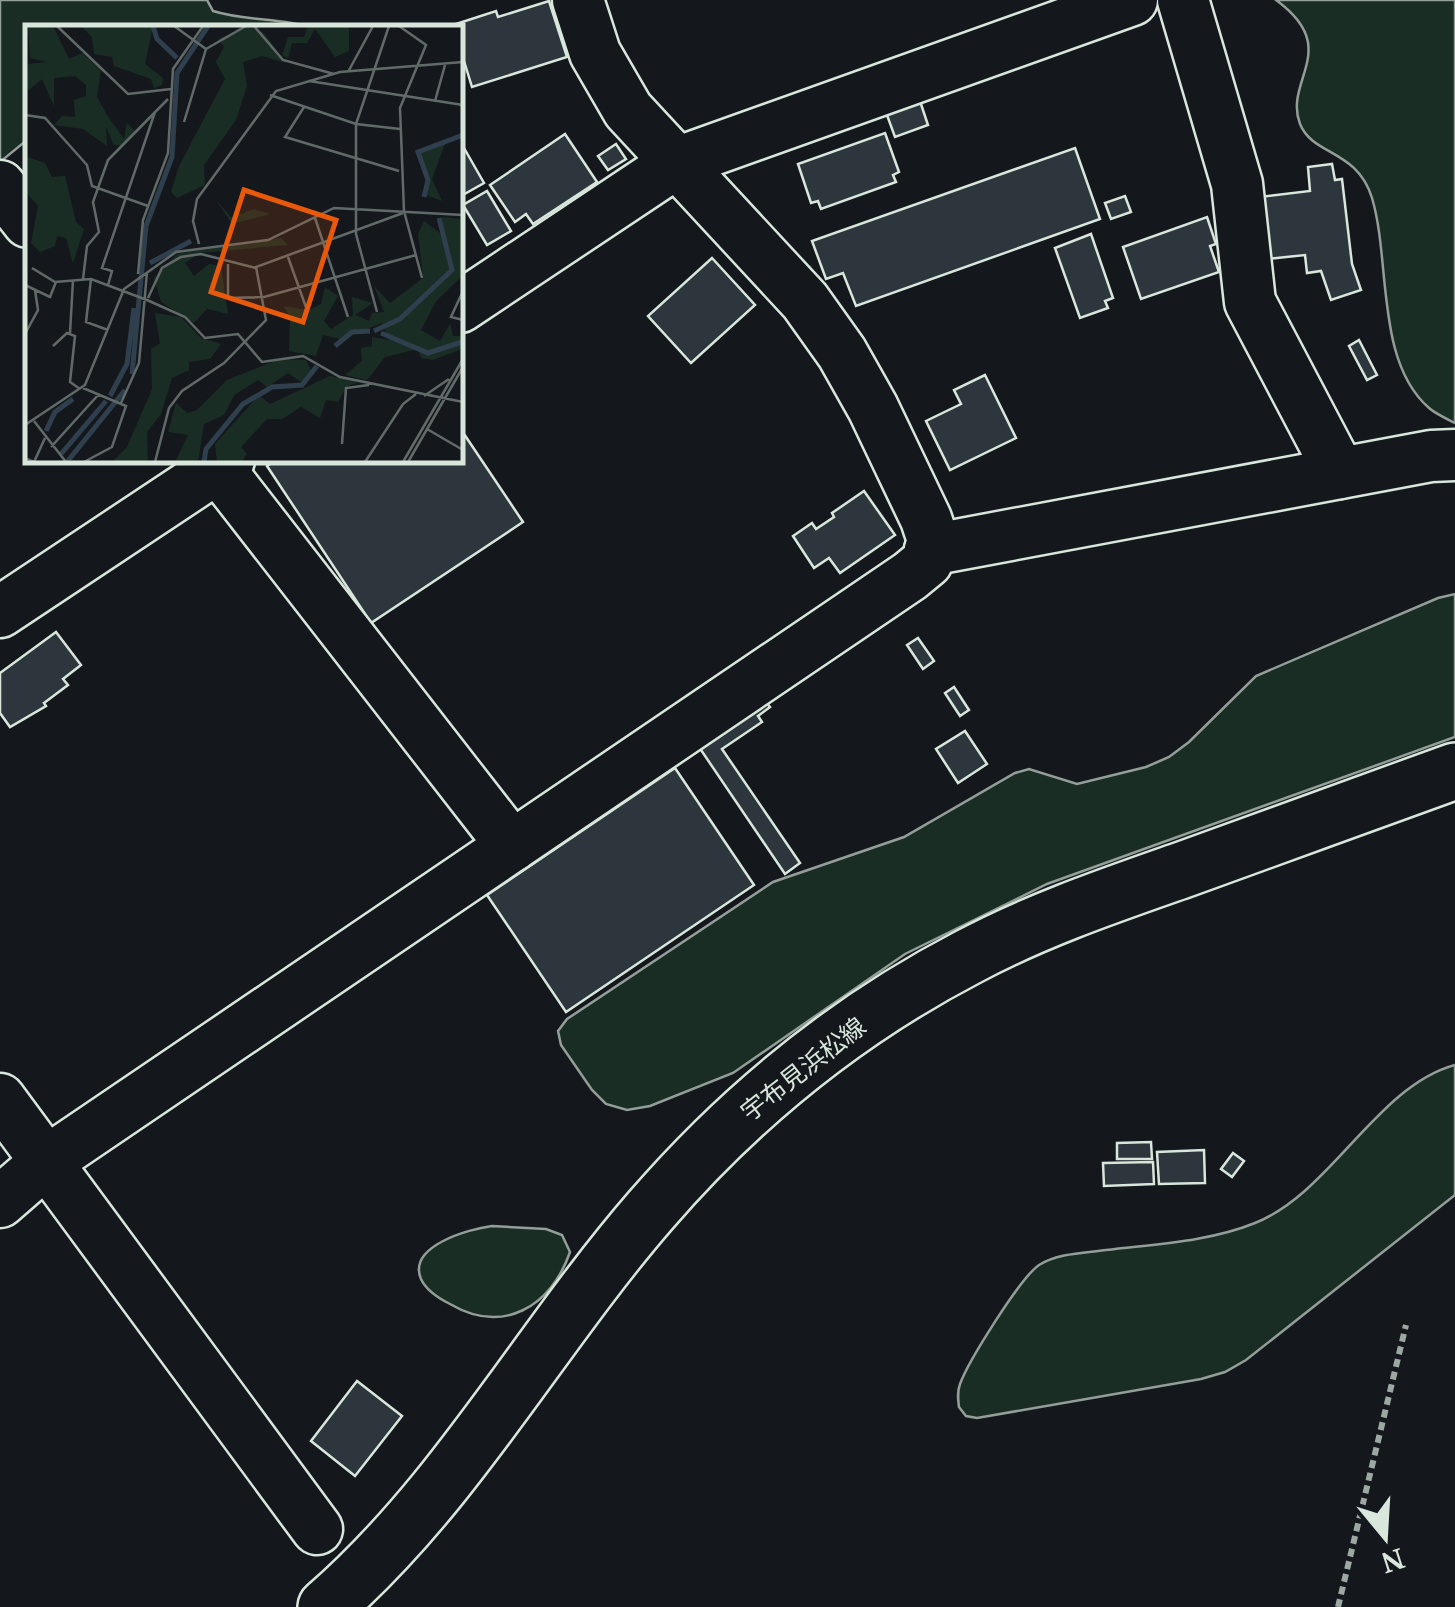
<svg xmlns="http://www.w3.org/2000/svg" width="1455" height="1607" viewBox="0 0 1455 1607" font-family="'Noto Serif','Noto Sans JP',serif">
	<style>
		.green { fill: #1a2d24; stroke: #939e99; stroke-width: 2.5 }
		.building { fill: #2c363c; stroke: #d8e6dc; stroke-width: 2.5 }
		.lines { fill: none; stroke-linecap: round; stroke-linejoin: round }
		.minor-casing { stroke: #d8e6dc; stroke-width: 55 }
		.major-casing { stroke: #d8e6dc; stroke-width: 60 }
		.path { stroke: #9da8a2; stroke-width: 6; stroke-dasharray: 8 5; stroke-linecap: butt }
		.minor { stroke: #14181c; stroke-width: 50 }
		.major { stroke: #14181c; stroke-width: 55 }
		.labels { text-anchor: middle; stroke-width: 8; stroke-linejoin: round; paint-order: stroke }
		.street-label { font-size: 25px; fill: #d8e6dc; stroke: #14181c }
		.inset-river { fill: none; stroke: #2f3f4d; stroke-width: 5 }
		.inset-road { fill: none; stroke: #626a69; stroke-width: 2.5 }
		.view { fill: #e8590c; fill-opacity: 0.15; stroke: #e8590c; stroke-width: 5 }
		.inset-edge { fill: none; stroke: #d8e6dc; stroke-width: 5 }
	</style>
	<rect width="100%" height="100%" fill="#14181c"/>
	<!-- green -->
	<g class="green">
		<path d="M0,0H207L213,11C245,21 279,18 311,27L28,28L27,140L0,162Z"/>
		<path d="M1276,0H1455V423C1447,419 1436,414 1429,408C1375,361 1391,261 1372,198C1357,149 1313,156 1300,124C1283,80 1343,49 1276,0Z"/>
		<polygon points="1455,594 1455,737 1047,884 905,954 733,1073 650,1106 627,1110 606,1104 592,1090 561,1045 558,1031 567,1019 773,882 904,837 1015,773 1029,769 1077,784 1146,767 1169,757 1189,742 1256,676 1438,598"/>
		<path d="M1455,1065V1195L1246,1360L1225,1372L1201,1379L977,1418L966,1416L959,1407C958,1399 957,1392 960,1384C968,1362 1020,1278 1039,1265C1058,1253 1084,1253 1106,1250C1155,1244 1208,1242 1255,1223C1331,1193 1377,1086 1455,1065Z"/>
		<path d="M492,1226L546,1229L562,1235L570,1252C551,1307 503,1335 450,1304C440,1299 426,1290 421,1279C407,1246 469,1229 492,1226Z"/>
	</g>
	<!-- building -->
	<g class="building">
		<polygon points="549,1 567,57 472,87 460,48 460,28 453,25 496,11 498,17"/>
		<polygon points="918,95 928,125 895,137 884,107"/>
		<polygon points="885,133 899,172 893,175 896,182 821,209 818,201 811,203 798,164"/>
		<polygon points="565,134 597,182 533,224 526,214 515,222 490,185"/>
		<polygon points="460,141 484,183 461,196 460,195"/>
		<polygon points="616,144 626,159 608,170 598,156"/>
		<polygon points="1075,148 1100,219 856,306 843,273 826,279 812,241"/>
		<polygon points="1332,164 1335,180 1342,179 1352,264 1361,290 1331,300 1321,271 1307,273 1305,255 1258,260 1251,198 1310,191 1308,167"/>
		<polygon points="487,191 511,231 487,245 463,205"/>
		<polygon points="1125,196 1131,212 1111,219 1105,203"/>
		<polygon points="1207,217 1216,244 1210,246 1219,272 1141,299 1123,247"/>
		<polygon points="1091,234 1113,298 1105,301 1108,308 1080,318 1055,248"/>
		<polygon points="712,258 755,305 691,363 648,316"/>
		<polygon points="1359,340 1377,375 1367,380 1349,346"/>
		<polygon points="985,375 1016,438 950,470 926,421 961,404 954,390"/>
		<polygon points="460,428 523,522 371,623 267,466 276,460 460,460"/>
		<polygon points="864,491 895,535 840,573 829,558 814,568 793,536 812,523 816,529 834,517 832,513"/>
		<polygon points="56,632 81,665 63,679 68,685 44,703 46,706 10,727 0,713 0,673"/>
		<polygon points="918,638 934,661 923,669 907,645"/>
		<polygon points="954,687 969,710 960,716 945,693"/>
		<polygon points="766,702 770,707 758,716 762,722 722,749 800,863 785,874 699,747"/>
		<polygon points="965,731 987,764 958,783 936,749"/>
		<polygon points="675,768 754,885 566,1012 487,895"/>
		<polygon points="1151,1142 1152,1159 1117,1159 1117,1143"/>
		<polygon points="1204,1150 1205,1183 1159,1184 1157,1152"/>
		<polygon points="1233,1153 1244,1161 1232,1177 1221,1169"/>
		<polygon points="1153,1162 1154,1184 1104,1186 1103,1163"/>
		<polygon points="357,1381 402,1416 355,1476 311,1441"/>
	</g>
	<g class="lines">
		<!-- minor casing -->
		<g class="minor-casing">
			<g id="minor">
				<polyline points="1183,0 1237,184 1250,302 1340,473"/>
				<polyline points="0,186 28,222"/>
				<polyline points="460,307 676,163 1132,0"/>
				<polyline points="212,460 512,846"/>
				<polyline points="930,550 1431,456 1455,455"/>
				<polyline points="0,612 229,460"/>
				<polyline points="0,1099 317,1529"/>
				<polyline points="0,1202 46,1162 910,576 927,562 933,540 926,519 873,408 842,353 805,301 628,110 595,53 578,0"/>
			</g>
		</g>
		<!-- major casing -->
		<g class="major-casing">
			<path id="major" d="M326,1607C456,1494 539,1339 651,1210C740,1107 847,1020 968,957C1037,920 1111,895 1185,869C1275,836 1365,804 1455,771"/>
		</g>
		<!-- path -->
		<polyline class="path" points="1338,1607 1406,1325"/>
		<!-- minor -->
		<use href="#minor" class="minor"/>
		<!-- major -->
		<use href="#major" class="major"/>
	</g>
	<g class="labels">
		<!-- street labels -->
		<g class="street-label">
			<text transform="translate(803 1069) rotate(-38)" y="9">宇布見浜松線</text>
		</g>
	</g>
	<!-- overview -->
	<g transform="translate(25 25)">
		<rect width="438" height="438" fill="#14181c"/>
		<path d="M3,1H28L44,34L57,28L76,45L72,72L82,90L99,114L102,98L110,106L96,121L88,119L81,102L82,121L58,104L29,100L37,91L50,92L49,75L61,71V60L50,51L29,53V81L17,54L0,68L3,39L22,37L5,33ZM56,1H128L120,39L138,53L137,60L129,63L126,54L89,41L87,32L69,29L67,12ZM224,1L239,8L261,38L237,31L218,37L222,61L211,95L179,140L180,160L152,173L146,167L154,141L200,54L191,37L199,22L193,14ZM283,1H324V26L310,32L290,4L282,18H267L263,33L257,31L263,12H279ZM421,116L407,154L417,176L398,169L406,154L392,129ZM0,131L20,138L27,152L40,151L51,197L59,204L48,238L41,213L32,211L30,221L15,227L6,218L13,181L0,166ZM191,175L206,192L229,184L246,189L207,199ZM417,192L437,194V251L411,276L396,305L415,316L425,299L428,311H437V324L408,335L396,333L393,324L360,332L342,355L320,350L337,336L336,323L347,321V312L364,315L357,298L316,314L298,310L291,331L264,326L265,292L258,281L284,285L296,279L300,262L313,271L299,296L306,304L328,290L327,272L348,278L330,290L344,296L347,288L359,287L349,261L365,278L398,253L393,209L399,196L415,208ZM256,213L263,220L174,228L160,238L169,251L184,239L196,241L203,289L182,284L169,298L136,277L129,253L152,229ZM130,288L156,292L176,313L196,319L185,334L164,337V345L147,353L136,389L122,407L123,437H87L102,422L127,364L126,324L135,318ZM255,334L281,335L287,347L276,357L263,348L242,362L233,355L209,370L199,390L179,399L173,437H150L163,410L143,407L151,378L162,388L172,385L202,355ZM305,351L333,357L321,362L313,377L301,375L295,393L276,382L257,394H242L216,422L222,429L216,437H192L190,419L234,370L245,379Z" fill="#1a2d24"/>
		<path class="inset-river" d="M128,1L132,14L152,33M399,172L403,155L393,127L438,110M125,238L166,216M349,306L375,294L427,245L414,193M356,308L403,328L437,317M310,321L327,307L345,306M107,349L121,201L147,132L152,48L183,1M85,371L102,339L109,283M21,406L30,387L48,374M36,429L81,376M42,437L100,365M179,437L181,424L218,379L247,362L277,360L292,341"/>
		<path class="inset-road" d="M32,1L103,69L146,64M149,1L181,24M229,1L258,35L309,49M374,1L401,20L375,83L379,186L397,253M323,47L348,1M284,56L438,80M245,70L331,99L375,104M410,76L420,40M279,82L260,112L374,146M0,90L20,93L62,140L67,161L123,181M159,97L181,24L221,1M290,193L323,292M174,219L168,196L172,174L251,66L315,47L438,37M263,232L282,285M203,239V273L239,272L391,230M7,243L30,257L66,254L122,275L160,292L180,313L213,309L237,337L278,331L315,352L438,377M113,249L118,195L143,128L148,44L178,1M58,254L62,221L74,207L68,177L83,135L143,74M66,254L61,297L83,305M0,260L25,272L31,257M83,260L87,246L77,243L130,87M438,266L426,292L438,295M123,273L137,243L156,232L176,229L231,243M352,287L331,209V99L364,1M45,308L48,255M0,309L13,285L10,265M28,321L42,308L50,311L45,357L55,364M58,363L101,381L87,422L59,437M399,371L424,354M96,378L114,338L122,247M9,396L41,437M0,400L60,360L99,264L151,227L243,215L309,183L438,190M402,404L438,425M317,419L321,363L344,360M26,422L74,369M0,433L9,437L20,413M130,437L144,383L157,366L199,338L241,295L231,242L378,188M340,437L378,379L391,369M378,437L438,334M383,437L438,342"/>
		<path class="view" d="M219,165L311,195L278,297L186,267Z"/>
		<rect width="438" height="438" class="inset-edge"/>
	</g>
	<!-- north arrow -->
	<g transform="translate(1385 1537) rotate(162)" stroke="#14181c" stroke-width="8" paint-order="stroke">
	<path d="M0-8L18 38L0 25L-18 38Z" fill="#d8e6dc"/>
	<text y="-15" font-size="28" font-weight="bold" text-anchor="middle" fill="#d8e6dc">N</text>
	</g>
</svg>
